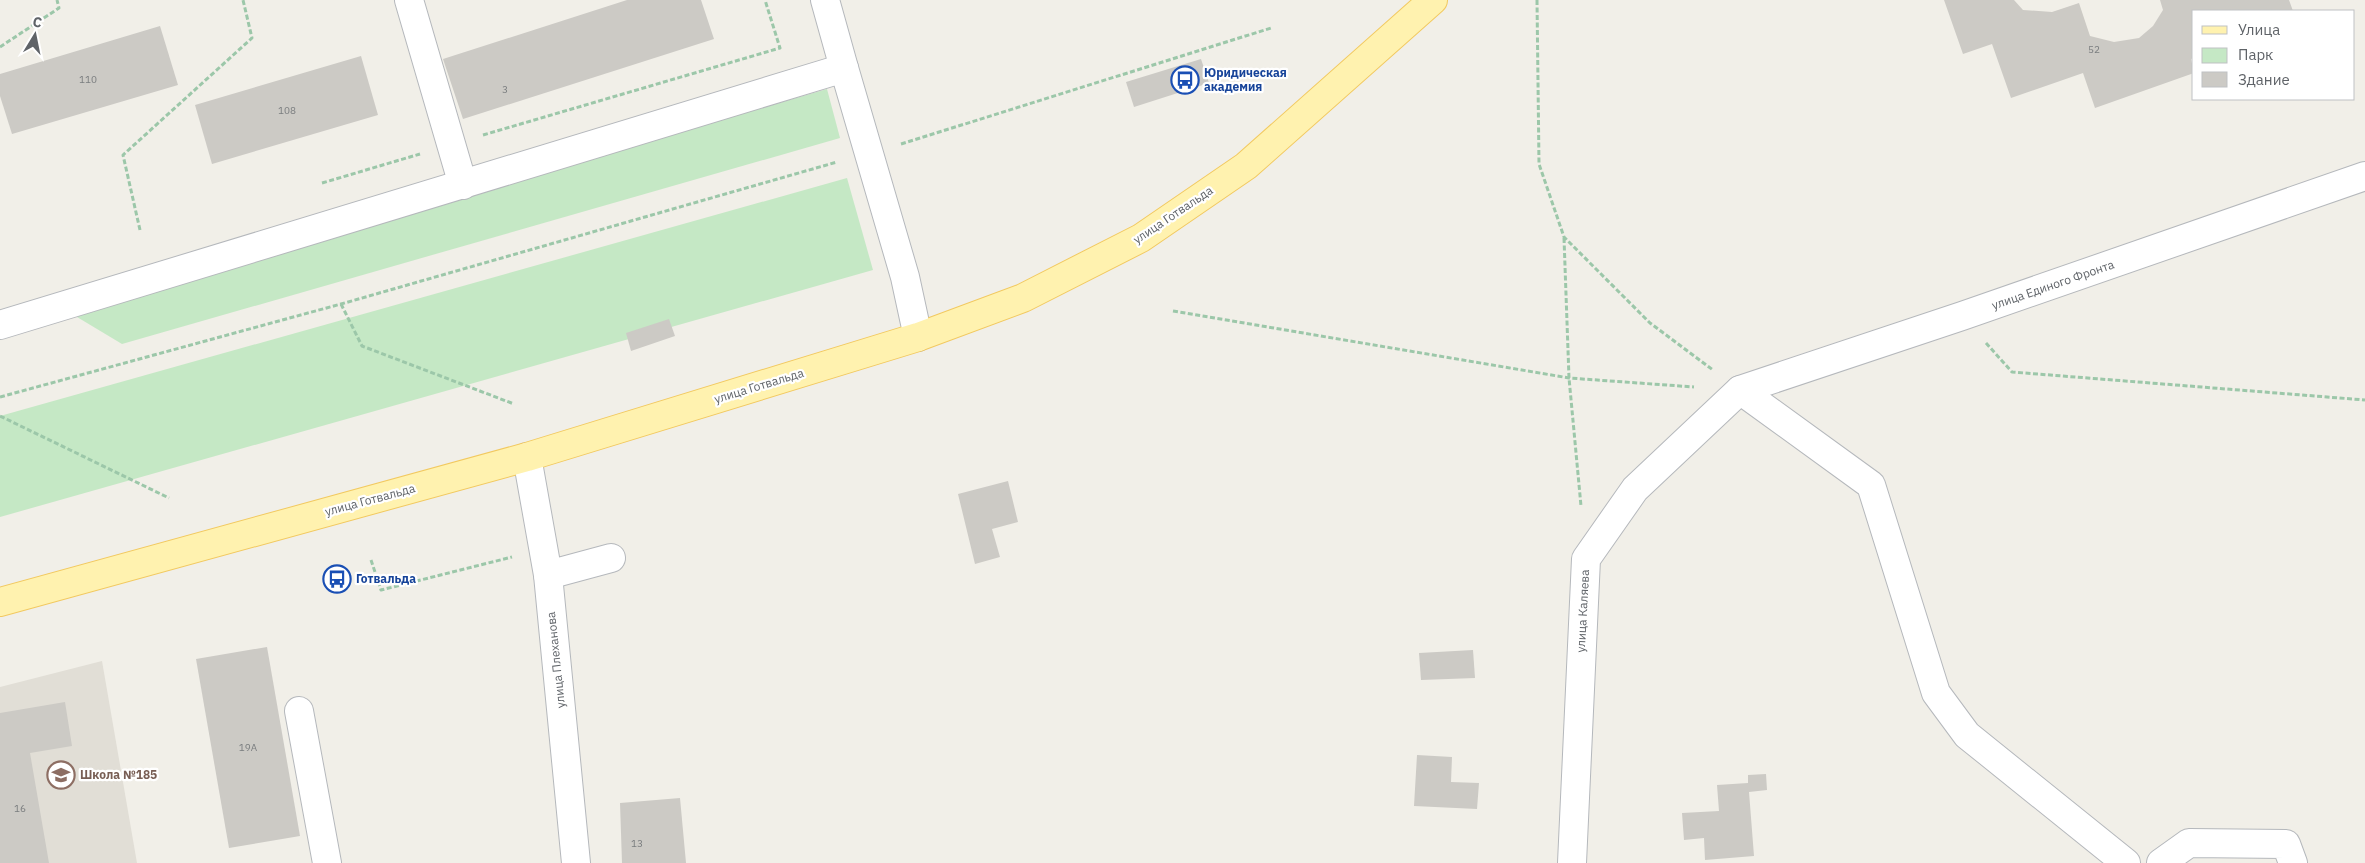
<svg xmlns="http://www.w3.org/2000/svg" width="2365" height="863" viewBox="0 0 2365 863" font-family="'IBM Plex Sans',sans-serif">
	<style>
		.education { fill: #e1ded6 }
		.green { fill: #c5e8c5 }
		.building { fill: #cccac5 }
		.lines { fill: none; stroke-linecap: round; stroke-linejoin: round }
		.minor-casing { stroke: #b5b8bc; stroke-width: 30 }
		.major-casing { stroke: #f2c960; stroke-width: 30 }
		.path { stroke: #9cc7a9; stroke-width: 3; stroke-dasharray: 5 2.5; stroke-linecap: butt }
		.minor { stroke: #fff; stroke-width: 28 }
		.major { stroke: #fff2af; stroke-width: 28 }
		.labels { text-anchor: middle; stroke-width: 4.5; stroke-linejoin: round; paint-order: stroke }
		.number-label { font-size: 10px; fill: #7a7d7f }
		.transit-label { font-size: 12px; font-weight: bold; fill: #164399; stroke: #fff; text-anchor: start }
		.street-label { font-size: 12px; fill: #5f6368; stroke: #fff }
		.education-label { font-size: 12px; font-weight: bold; fill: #785e54; stroke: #fff; text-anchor: start }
	</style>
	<rect width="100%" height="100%" fill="#f1efe8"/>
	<!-- education -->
	<polygon class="education" points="102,661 137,863 0,863 0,687"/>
	<!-- green -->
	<g class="green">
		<polygon points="827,89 840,138 122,344 67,311"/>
		<polygon points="847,178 873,270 0,517 0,416"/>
	</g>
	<!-- building -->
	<g class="building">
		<polygon points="627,0 701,0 714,39 463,119 443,59"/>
		<polygon points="1944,0 2014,0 2023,10 2052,12 2079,3 2090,36 2114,42 2139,38 2153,26 2163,10 2160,0 2289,0 2293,11 2194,11 2194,58 2191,59 2194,73 2095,108 2083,73 2011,98 1992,44 1963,54"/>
		<polygon points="160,26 178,85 12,134 0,96 0,74"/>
		<polygon points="361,56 378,115 212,164 195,105"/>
		<polygon points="1201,59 1209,83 1134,107 1126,82"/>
		<polygon points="669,319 675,336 631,351 626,333"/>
		<polygon points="1008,481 1018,522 992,529 1000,557 975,564 958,494"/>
		<polygon points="267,647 300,836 229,848 196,659"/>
		<polygon points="1473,650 1475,678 1421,680 1419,653"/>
		<polygon points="65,702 72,746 30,753 49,863 0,863 0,713"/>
		<polygon points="1417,755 1452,757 1451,782 1479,783 1477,809 1414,806"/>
		<polygon points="1766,774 1767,790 1749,792 1754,856 1705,860 1704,838 1684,840 1682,813 1719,811 1717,785 1748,783 1748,775"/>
		<polygon points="680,798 686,863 622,863 620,803"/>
	</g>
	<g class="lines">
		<!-- minor casing -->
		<g class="minor-casing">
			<g id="minor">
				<polyline points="409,0 463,185"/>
				<polyline points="825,0 844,68"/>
				<polyline points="0,325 844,68 905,277 918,337"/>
				<polyline points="1740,390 1871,485 1936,693 1967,735 2126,863"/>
				<polyline points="527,457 548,575 576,863"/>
				<polyline points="548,575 611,558"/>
				<polyline points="299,711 327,863"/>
				<polyline points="1572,863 1586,559 1635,489 1740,390 1962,316 2365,176"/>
				<polyline points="2161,863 2189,843 2286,844 2293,863"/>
			</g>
		</g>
		<!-- major casing -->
		<g class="major-casing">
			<polyline id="major" points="0,602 527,457 918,337 1023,298 1141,238 1246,166 1433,0"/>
		</g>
		<!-- path -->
		<g class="path">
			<polyline points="1537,0 1539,164 1564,237 1650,323 1713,370"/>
			<polyline points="0,47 59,8 57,0"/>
			<polyline points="483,135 780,48 765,0"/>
			<polyline points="901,144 1271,28"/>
			<polyline points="322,183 420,154"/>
			<polyline points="140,230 123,155 252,38 243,0"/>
			<polyline points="1564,238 1569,378 1581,506"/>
			<polyline points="341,304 362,346 514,404"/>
			<polyline points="1173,311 1569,378 1694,387"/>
			<polyline points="1986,343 2012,372 2365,400"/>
			<polyline points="0,397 341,304 837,162"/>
			<polyline points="0,416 169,498"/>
			<polyline points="371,560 381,590 512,557"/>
		</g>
		<!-- minor -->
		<use href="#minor" class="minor"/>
		<!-- major -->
		<use href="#major" class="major"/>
	</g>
	<!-- icons -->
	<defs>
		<g id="bus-ring" transform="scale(1.4375)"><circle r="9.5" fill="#fff" stroke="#1a4fb4" stroke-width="1.5"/><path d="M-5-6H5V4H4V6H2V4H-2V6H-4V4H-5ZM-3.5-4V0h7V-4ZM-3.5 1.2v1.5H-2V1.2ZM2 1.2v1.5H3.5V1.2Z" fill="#1a4fb4"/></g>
		<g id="school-ring" transform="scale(1.4375)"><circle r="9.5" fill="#fff" stroke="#8d6e63" stroke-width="1.5"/><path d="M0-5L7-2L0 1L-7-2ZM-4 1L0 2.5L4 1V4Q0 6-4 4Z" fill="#8d6e63"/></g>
	</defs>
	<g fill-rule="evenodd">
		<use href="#bus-ring" x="1185" y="80"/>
		<use href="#bus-ring" x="337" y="579"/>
		<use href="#school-ring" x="61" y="775"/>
	</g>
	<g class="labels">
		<!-- number labels -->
		<g class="number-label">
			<text x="2094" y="53">52</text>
			<text x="88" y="83">110</text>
			<text x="505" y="93">3</text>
			<text x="287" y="114">108</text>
			<text x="248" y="751">19А</text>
			<text x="20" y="812">16</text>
			<text x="637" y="847">13</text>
		</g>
		<!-- transit labels -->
		<g class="transit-label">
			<text x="1204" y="77">Юридическая<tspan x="1204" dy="14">академия</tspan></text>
			<text x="356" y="583">Готвальда</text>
		</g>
		<!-- street labels -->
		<g class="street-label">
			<text transform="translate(1173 215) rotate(-34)" y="4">улица Готвальда</text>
			<text transform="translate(2053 285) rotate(-19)" y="4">улица Единого Фронта</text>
			<text transform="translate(759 386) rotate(-17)" y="4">улица Готвальда</text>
			<text transform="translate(370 500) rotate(-15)" y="4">улица Готвальда</text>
			<text transform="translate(1583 611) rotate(-87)" y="4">улица Каляева</text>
			<text transform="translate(556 660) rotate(-96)" y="4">улица Плеханова</text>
		</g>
		<!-- education labels -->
		<g class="education-label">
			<text x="80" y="779">Школа №185</text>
		</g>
	</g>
	<!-- legend -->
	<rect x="2192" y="10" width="162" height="90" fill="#ffffff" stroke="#bfc1c3"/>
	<rect x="2202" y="26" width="25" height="8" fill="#fff2af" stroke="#bfc1c3"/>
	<text x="2238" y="35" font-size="15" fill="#5f6368">Улица</text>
	<rect x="2202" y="48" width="25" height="15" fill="#c5e8c5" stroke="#bfc1c3"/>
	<text x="2238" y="60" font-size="15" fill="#5f6368">Парк</text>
	<rect x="2202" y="72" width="25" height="15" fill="#cccac5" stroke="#bfc1c3"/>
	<text x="2238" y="85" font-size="15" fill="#5f6368">Здание</text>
	<!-- north arrow -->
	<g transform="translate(35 35) rotate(10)" stroke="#ffffff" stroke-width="4" paint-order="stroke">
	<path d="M0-4L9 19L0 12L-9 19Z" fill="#5f6368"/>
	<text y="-8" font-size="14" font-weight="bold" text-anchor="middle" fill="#5f6368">С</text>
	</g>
</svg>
